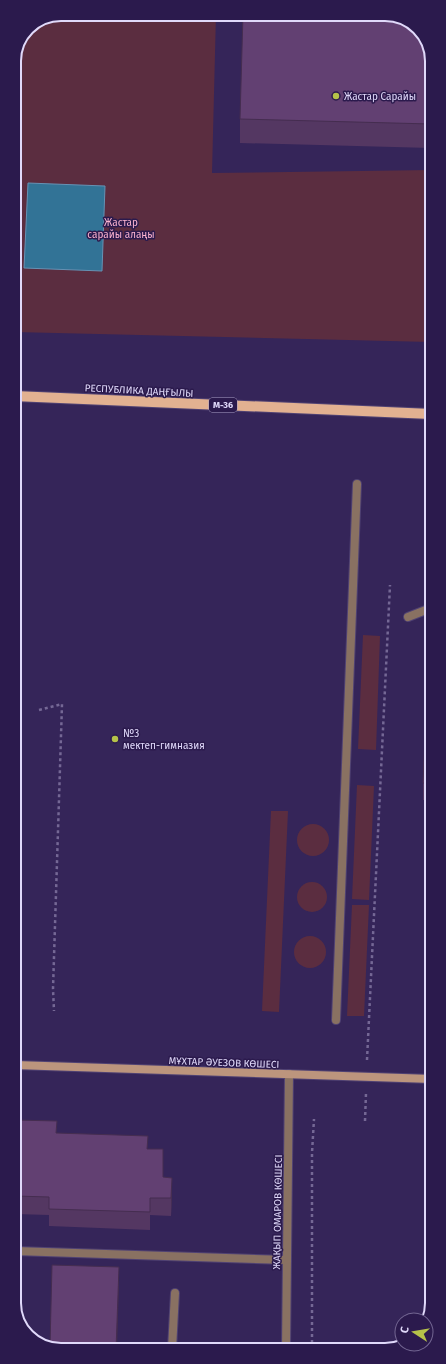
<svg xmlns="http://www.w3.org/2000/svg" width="446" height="1364" viewBox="0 0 446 1364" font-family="'Fira Sans',sans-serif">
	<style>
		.green { fill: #5b2d40 }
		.water { fill: #327396; stroke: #6692b4 }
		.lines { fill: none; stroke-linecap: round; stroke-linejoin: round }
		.lane-casing { stroke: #504273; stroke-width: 10 }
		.street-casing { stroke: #504273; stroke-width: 10 }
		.secondary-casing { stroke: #504273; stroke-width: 10 }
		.primary-casing { stroke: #504273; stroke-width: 12 }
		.path { stroke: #756895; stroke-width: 2.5; stroke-dasharray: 3 3; stroke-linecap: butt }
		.lane { stroke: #897162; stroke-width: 8 }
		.street { stroke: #897162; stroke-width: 8 }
		.secondary { stroke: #bc957d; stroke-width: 8 }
		.primary { stroke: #e2b191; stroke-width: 10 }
		.wall { fill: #543762 }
		.shaded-wall { fill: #452d50 }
		.building { fill: #624072; stroke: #452d50 }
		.poi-dot { fill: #b5c249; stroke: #2b1a4d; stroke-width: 1.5 }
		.labels { text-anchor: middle; stroke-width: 3; stroke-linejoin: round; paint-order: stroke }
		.shield { fill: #2b1a4d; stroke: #aaa0c6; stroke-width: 1 }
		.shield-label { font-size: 9px; font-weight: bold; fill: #e0d9fa }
		.poi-label { font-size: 10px; fill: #e0d9fa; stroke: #2b1a4d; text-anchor: start }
		.park-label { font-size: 10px; fill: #fcb3cf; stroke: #2b1a4d }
		.street-label { font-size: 10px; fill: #e0d9fa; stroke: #2b1a4d }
		.rim { fill: none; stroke: #e0d9fa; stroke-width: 2 }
	</style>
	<rect width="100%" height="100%" fill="#352559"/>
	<!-- green -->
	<g class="green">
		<polygon points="61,14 216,14 212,173 431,170 431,342 14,332 14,59 28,28"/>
		<polygon points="363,635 380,636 376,750 358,749"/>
		<polygon points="357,785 374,786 369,900 352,899"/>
		<polygon points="271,811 288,811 279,1012 262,1011"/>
		<circle cx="313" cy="840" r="16"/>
		<circle cx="312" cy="897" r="15"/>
		<polygon points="352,905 369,905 364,1016 347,1016"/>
		<circle cx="310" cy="952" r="16"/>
	</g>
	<!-- water -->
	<polygon class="water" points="28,183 105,186 102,271 24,268"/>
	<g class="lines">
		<!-- lane casing -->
		<g class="lane-casing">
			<g id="lane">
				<polyline points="408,617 431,608"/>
				<polyline points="336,1020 357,484"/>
				<polyline points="15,1251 287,1260"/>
				<polyline points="172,1349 175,1293"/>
			</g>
		</g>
		<!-- street casing -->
		<g class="street-casing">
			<polyline id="street" points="286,1349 289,1074"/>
		</g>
		<!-- secondary casing -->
		<g class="secondary-casing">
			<polyline id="secondary" points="15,1065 432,1079"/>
		</g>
		<!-- primary casing -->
		<g class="primary-casing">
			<polyline id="primary" points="14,396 431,414"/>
		</g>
		<!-- path -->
		<g class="path">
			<polyline points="39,710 62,704 53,989 54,1011"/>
			<polyline points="367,1060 390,585"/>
			<polyline points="365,1121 366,1093"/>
			<polyline points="312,1349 312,1153 314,1119"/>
		</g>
		<!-- lane -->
		<use href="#lane" class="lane"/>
		<!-- street -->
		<use href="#street" class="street"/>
		<!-- secondary -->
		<use href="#secondary" class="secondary"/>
		<!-- primary -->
		<use href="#primary" class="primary"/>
	</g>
	<!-- wall -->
	<g class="wall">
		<polygon points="430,49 431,148 240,143 240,119"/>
		<polygon points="431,737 431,885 429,885 431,801 423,800 423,783"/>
		<polygon points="15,1120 57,1133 148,1149 172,1195 171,1216 150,1215 150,1230 49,1226 49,1215 15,1214"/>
	</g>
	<!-- shaded-wall -->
	<g class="shaded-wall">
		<polygon points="172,1178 172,1195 171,1216 171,1198"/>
		<polygon points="119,1267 119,1284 117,1350 116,1350"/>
	</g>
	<!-- building -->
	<g class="building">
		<polygon points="243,14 388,14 416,26 430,49 431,124 240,119"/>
		<polygon points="425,736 431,737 431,783 423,783"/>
		<polygon points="431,800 431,868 429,868"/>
		<polygon points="15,1120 57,1121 56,1133 148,1136 147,1149 163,1149 163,1177 172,1178 171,1198 150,1198 150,1212 49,1209 49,1197 15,1196"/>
		<polygon points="52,1265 119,1267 116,1350 58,1350 50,1346"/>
	</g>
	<!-- markers -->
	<g class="poi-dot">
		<circle cx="336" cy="96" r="4"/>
		<circle cx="115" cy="739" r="4"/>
	</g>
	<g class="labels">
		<!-- shield labels -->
		<rect class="shield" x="209" y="398" width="28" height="14" rx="3"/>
		<g class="shield-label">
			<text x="223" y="408">M-36</text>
		</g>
		<!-- poi labels -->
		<g class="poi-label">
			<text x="344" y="100">Жастар Сарайы</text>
			<text x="123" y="737">№3<tspan x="123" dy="12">мектеп-гимназия</tspan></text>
		</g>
		<!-- park labels -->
		<g class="park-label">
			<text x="121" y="226">Жастар<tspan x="121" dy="12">сарайы алаңы</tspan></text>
		</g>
		<!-- street labels -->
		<g class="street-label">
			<text transform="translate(139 390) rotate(3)" y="4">РЕСПУБЛИКА ДАҢҒЫЛЫ</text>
			<text transform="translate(224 1062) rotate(2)" y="4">МҰХТАР ӘУЕЗОВ КӨШЕСІ</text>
			<text transform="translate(277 1212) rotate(-89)" y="4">ЖАҚЫП ОМАРОВ КӨШЕСІ</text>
		</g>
	</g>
	<!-- crop -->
	<path d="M0 0H446V1364H0ZM61 21H385A40 40 0 0 1 425 61V1303A40 40 0 0 1 385 1343H61A40 40 0 0 1 21 1303V61A40 40 0 0 1 61 21Z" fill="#2b1a4d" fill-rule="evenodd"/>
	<path class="rim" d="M61 21H385A40 40 0 0 1 425 61V1303A40 40 0 0 1 385 1343H61A40 40 0 0 1 21 1303V61A40 40 0 0 1 61 21Z"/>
	<!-- north arrow -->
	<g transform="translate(414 1332) rotate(282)"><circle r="19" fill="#2b1a4d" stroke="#736692"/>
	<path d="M0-3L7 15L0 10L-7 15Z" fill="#b5c249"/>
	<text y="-6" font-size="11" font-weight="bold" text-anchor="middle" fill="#e0d9fa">С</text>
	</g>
</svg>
